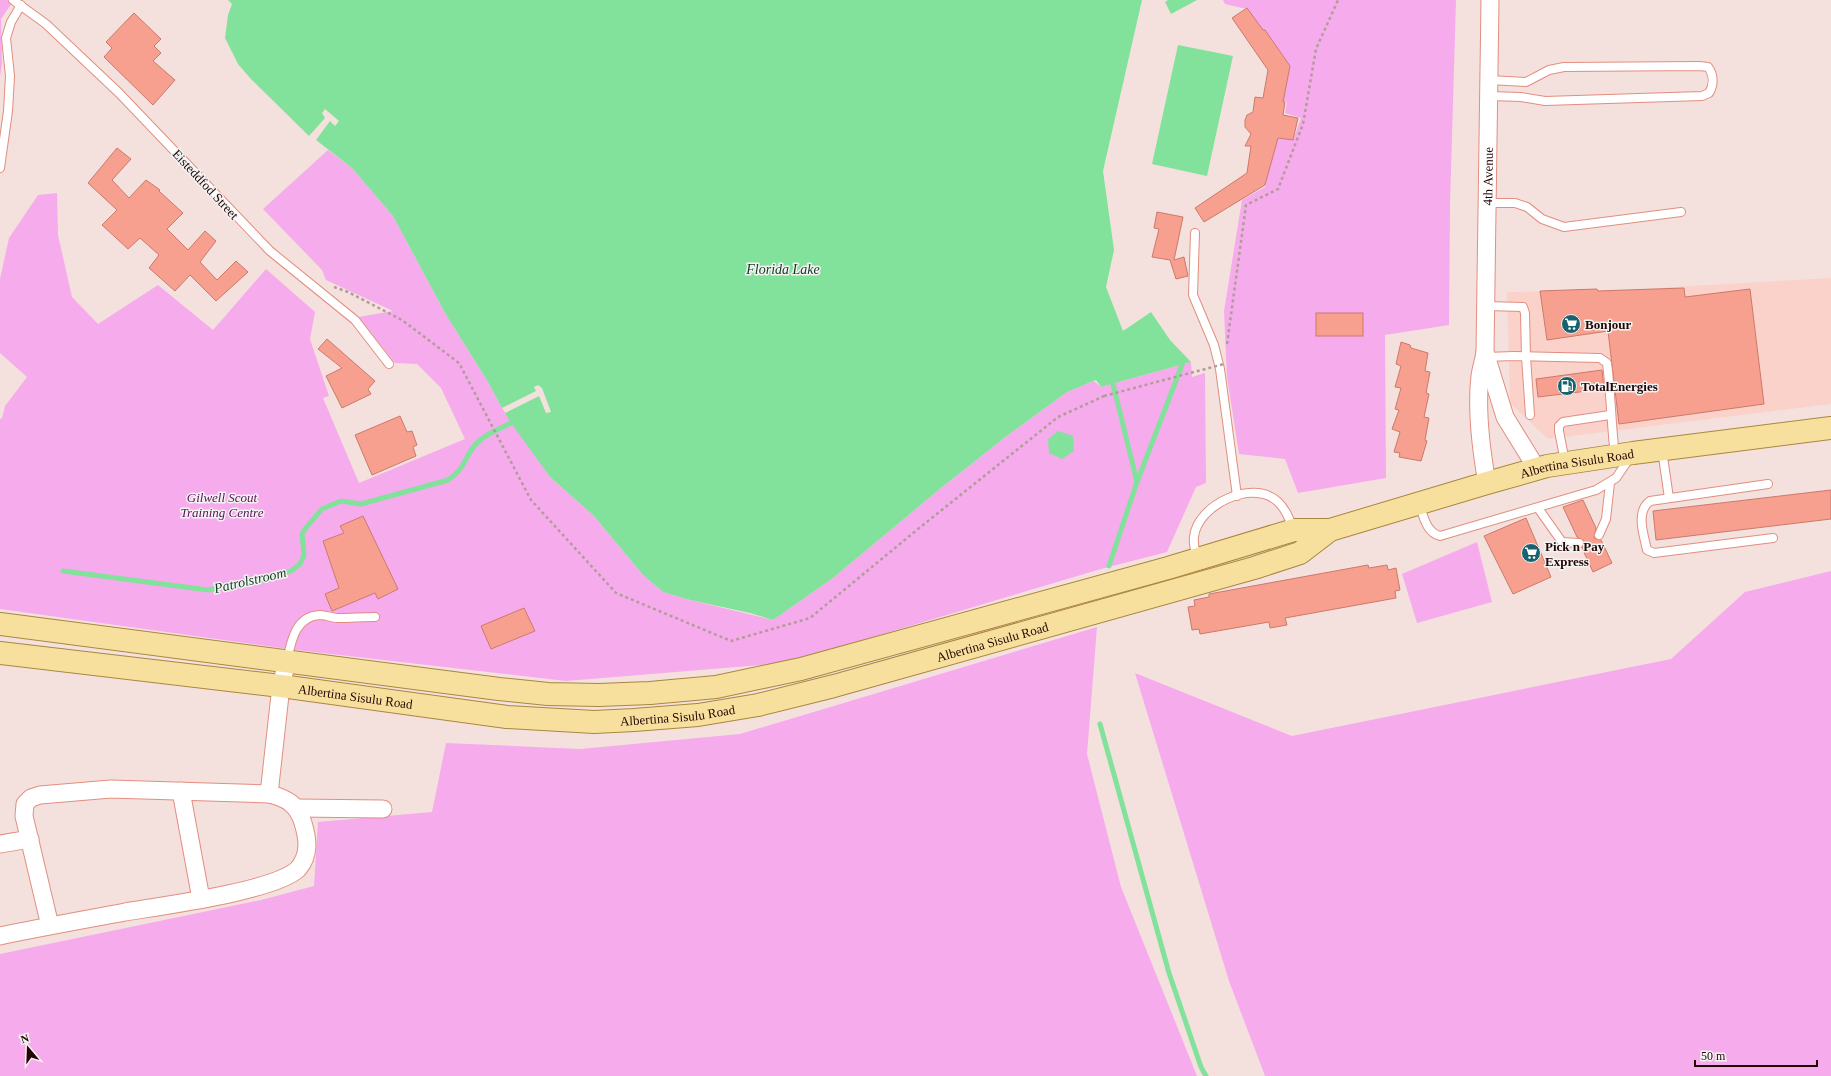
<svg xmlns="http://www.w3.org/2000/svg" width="1831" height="1076" viewBox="0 0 1831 1076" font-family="Georgia,serif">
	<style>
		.built { fill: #fad2ca }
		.green { fill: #f6abed }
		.water { fill: #82e29b }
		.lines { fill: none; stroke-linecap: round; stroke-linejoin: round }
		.stream { stroke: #82e29b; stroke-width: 5 }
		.building { fill: #f8a08f; stroke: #cc796b }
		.lane-casing { stroke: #e28e7f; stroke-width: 10 }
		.street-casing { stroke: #e28e7f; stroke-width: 19 }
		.primary-casing { stroke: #a9873e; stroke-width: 24 }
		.path { stroke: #b29c98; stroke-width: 2.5; stroke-dasharray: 3 3; stroke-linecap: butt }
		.lane { stroke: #fff; stroke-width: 8 }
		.street { stroke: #fff; stroke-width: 17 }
		.primary { stroke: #f7e09e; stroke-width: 22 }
		.path-bridge { stroke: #b29c98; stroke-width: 2.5; stroke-dasharray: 3 3; stroke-linecap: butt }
		.labels { text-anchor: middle; stroke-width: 3; stroke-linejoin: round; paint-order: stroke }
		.street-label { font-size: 13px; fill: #240603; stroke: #f3f3f3 }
		.poi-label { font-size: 13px; font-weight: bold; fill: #240603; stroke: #f3f3f3; text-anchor: start }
		.park-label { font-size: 13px; font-style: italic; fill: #590f54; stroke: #f3f3f3 }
		.water-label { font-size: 14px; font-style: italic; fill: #10381d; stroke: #f3f3f3 }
	</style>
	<rect width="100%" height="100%" fill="#f4e1dd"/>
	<!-- built -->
	<polygon class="built" points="1831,278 1831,404 1548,439 1510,403 1507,292 1603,291"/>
	<!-- green -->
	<g class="green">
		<polygon points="0,0 14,0 1,19 2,63 0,77"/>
		<polygon points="1223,0 1456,0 1450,205 1449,325 1385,335 1386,478 1298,493 1285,459 1239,454 1227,377 1224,311 1242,200 1265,187 1277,138 1293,140 1301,118 1285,113 1287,102 1283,101 1290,66 1265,30 1263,30 1247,9 1225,4"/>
		<polygon points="328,150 352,168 393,216 445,313 488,382 502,408 550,477 593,515 643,575 663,592 690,600 773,620 833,578 941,488 1008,435 1067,392 1094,381 1101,387 1191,362 1192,377 1205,373 1206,483 1196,487 1167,552 1101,569 786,663 566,681 296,650 0,609 0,419 2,418 5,406 27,377 0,353 0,279 9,238 38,195 57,193 58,235 72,297 98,324 158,285 213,330 266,269 315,312 310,339 329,396 323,398 359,483 465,439 441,388 417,364 395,363 358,317 393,311 326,280 322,270 263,209"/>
		<polygon points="1477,542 1492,602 1417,623 1402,574"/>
		<polygon points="1831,571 1831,1076 1265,1076 1229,981 1135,673 1292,736 1671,659 1745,592"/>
		<polygon points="1097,627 1087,754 1121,887 1197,1076 0,1076 0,954 261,900 314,886 318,822 432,812 446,743 580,749 740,734"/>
	</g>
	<!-- water -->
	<g class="water">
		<polygon points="228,0 1142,0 1103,171 1114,250 1106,287 1123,331 1151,312 1170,340 1191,362 1101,387 1096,380 1067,392 1008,435 941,488 833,578 773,620 750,613 690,600 663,592 643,575 593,515 550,477 511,423 505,413 539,396 546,413 551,412 542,388 538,385 534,387 536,391 502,408 488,382 445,313 393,216 352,168 316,140 330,121 335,126 339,121 325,109 322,113 325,118 309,136 250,78 238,64 225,38 228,15 232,4"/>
		<polygon points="1168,0 1197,0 1171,14 1165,2"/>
		<polygon points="1178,45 1233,56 1207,176 1152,164"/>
		<polygon points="1058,431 1073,436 1074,451 1062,459 1049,453 1048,439"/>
	</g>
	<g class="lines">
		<!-- stream -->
		<g class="stream">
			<polyline points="1137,482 1182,365"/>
			<polyline points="1109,566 1137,482 1113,384"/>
			<path d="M63,571L208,590L264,580L291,571L300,564L304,555L302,534L305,529L322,509L341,501L361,504L448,480C466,468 464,457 476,444C485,434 499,429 511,423"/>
			<polyline points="1100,724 1169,973 1201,1067 1206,1076"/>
		</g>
	</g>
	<!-- building -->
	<g class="building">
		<polygon points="1247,8 1263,30 1265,30 1290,66 1283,102 1285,102 1283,115 1298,118 1293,140 1278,138 1265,185 1204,222 1195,208 1247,173 1251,146 1245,146 1251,134 1245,127 1245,120 1247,115 1253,112 1255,97 1263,98 1268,70 1232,18"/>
		<polygon points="134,13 161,39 154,46 161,53 153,61 175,80 153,105 104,57 112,48 106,42"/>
		<polygon points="117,148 131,159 112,180 129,198 146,180 160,190 159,191 183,213 167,229 188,250 205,231 216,241 200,262 217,280 236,261 248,272 216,301 190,275 175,291 149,268 159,255 140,238 128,249 102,225 117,210 88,183"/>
		<polygon points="1157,212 1183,217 1174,260 1184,257 1188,276 1176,279 1170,260 1152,257 1159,229 1154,228"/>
		<polygon points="1684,288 1685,297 1750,289 1764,404 1619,424 1608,331 1547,340 1540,291 1597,289 1598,291"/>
		<rect x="1316" y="313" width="47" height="23"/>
		<polygon points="327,339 375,381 368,389 371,394 342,408 326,376 342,368 318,349"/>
		<polygon points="1401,342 1410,345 1411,348 1428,353 1425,371 1430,372 1426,393 1429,394 1424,417 1429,418 1425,440 1427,441 1421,461 1399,457 1400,453 1394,452 1400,432 1392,429 1399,410 1395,409 1401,388 1395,387 1401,366 1396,364"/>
		<polygon points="1602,370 1604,389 1538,397 1536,379"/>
		<polygon points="400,416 407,432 412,431 417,445 413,447 416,456 372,475 355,435"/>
		<polygon points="1831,490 1831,519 1656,540 1653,511"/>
		<polygon points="1583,500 1596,528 1594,538 1601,540 1612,563 1593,572 1582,548 1584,541 1577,537 1563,507"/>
		<polygon points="363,516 398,589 378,599 375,593 332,611 325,594 339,588 323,541 344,533 340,526"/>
		<polygon points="1526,518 1551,577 1513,594 1484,536"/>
		<polygon points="1368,565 1369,568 1387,565 1388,570 1396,568 1400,590 1395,591 1396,598 1285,618 1287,625 1270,628 1269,622 1200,634 1199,629 1192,630 1188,607 1195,606 1194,600 1209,597 1209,594"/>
		<polygon points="524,608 535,631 491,649 481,626"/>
	</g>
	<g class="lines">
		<!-- lane casing -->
		<g class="lane-casing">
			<g id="lane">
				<polyline points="13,0 46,24 119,93 270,251 355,320 389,364"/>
				<path d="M1489,96L1521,97L1545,101L1702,96L1709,93C1714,85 1714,75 1708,67L1699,66L1564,67L1549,70L1526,82L1489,80"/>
				<polyline points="0,168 8,111 10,76 6,38 11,22 21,5"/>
				<polyline points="1487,203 1515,203 1527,207 1542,219 1564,227 1681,212"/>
				<polyline points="1195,233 1193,295 1214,345 1220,369 1237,496"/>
				<polyline points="1486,306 1523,307 1525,313 1526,357 1530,415"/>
				<path d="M1485,357L1514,356L1600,358L1607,363C1611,394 1611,424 1615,455"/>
				<polyline points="1662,450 1669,498"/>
				<polyline points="1565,462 1559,431 1559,426 1563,422 1610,415"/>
				<path d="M1768,484L1650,501C1635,512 1644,535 1647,550L1654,553L1773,538"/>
				<path d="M1419,504C1424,517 1426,532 1440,536L1596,490L1616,478L1631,456"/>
				<polyline points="1538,508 1562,542 1579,543"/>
				<polyline points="1599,535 1606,519 1610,483"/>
				<path d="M1197,558C1195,551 1193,544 1194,537C1197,505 1252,479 1277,501C1286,509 1289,519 1294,530"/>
				<path d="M287,661C291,642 295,616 320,615C326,615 332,618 338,618C350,618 363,617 375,617"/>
			</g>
		</g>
		<!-- street casing -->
		<g class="street-casing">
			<g id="street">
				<polyline points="1485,352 1505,417 1537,469"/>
				<path id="s1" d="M1487,483C1481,449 1476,410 1480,376C1481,368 1484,360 1485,352L1490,0"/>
				<polyline points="181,791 201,899"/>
				<polyline points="269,794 281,686 287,661"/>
				<polyline points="296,808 383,809"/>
				<polyline points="0,844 30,839"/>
				<path d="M0,936C42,927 83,920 125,912C161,906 275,891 298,869C310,855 308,839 303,823C298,805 287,798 269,794L111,789L40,795L31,798L25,804L24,816L50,926"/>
			</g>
		</g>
		<!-- primary casing -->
		<g class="primary-casing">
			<g id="primary">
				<path id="s2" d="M0,624L499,689L548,694L599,695L650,693L716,687L801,669L1168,568L1294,530H1330L1487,483L1547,466L1633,453L1831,428"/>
				<path id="s3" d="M0,653L281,686L507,717L594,722L634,720L698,715L758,705L834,686L1254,568L1300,553L1330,530"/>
			</g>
		</g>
		<!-- path -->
		<g class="path">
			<polyline points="334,287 348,292 402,320 459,363 531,500 616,593 731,641 810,618 918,529 1058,417 1104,396"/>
			<polyline points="1227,344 1246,205 1278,189 1303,124 1316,49 1338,0"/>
		</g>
		<!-- lane -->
		<use href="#lane" class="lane"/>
		<!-- street -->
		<use href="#street" class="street"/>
		<!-- primary -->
		<use href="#primary" class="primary"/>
		<!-- path-bridge -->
		<polyline class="path-bridge" points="1104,396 1224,364"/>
	</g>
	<!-- icons -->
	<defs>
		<g id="supermarket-disc" transform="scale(1)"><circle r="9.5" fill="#16626e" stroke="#f3f3f3"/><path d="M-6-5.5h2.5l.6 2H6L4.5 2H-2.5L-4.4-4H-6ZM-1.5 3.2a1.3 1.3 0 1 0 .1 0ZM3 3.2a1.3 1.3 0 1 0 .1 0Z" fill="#fff"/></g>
		<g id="fuel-disc" transform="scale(1)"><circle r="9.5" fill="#16626e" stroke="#f3f3f3"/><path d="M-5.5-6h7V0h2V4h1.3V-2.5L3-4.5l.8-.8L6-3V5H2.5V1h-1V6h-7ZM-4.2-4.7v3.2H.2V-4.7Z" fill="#fff"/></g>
	</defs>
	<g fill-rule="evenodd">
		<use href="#supermarket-disc" x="1571" y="324"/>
		<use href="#fuel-disc" x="1567" y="386"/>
		<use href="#supermarket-disc" x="1531" y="553"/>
	</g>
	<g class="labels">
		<!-- street labels -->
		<g class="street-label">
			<text dy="5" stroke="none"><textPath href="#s1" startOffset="308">4th Avenue</textPath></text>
			<text transform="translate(206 184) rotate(47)" y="5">Eisteddfod Street</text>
			<text dy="5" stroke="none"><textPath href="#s2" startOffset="1612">Albertina Sisulu Road</textPath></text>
			<text dy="5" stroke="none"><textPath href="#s3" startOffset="1006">Albertina Sisulu Road</textPath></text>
			<text dy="5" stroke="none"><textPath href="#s3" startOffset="358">Albertina Sisulu Road</textPath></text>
			<text dy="5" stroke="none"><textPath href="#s3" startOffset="682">Albertina Sisulu Road</textPath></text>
		</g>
		<!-- poi labels -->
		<g class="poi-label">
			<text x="1585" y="329">Bonjour</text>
			<text x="1581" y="391">TotalEnergies</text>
			<text x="1545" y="551">Pick n Pay<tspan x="1545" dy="15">Express</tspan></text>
		</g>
		<!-- park labels -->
		<g class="park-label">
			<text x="222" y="502">Gilwell Scout<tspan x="222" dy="15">Training Centre</tspan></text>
		</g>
		<!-- water labels -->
		<g class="water-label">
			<text x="783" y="274">Florida Lake</text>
			<text transform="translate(250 580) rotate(-13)" y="5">Patrolstroom</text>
		</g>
	</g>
	<!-- north arrow -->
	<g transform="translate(28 1048) rotate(341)" stroke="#f3f3f3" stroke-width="3" paint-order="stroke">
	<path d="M0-3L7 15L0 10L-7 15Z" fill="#240603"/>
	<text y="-6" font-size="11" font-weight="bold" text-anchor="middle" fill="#240603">N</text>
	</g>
	<!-- scale -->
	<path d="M1695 1060v6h122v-6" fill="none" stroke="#240603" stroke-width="2"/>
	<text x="1701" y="1060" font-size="12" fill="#240603" stroke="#f3f3f3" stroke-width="3" paint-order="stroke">50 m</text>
</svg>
